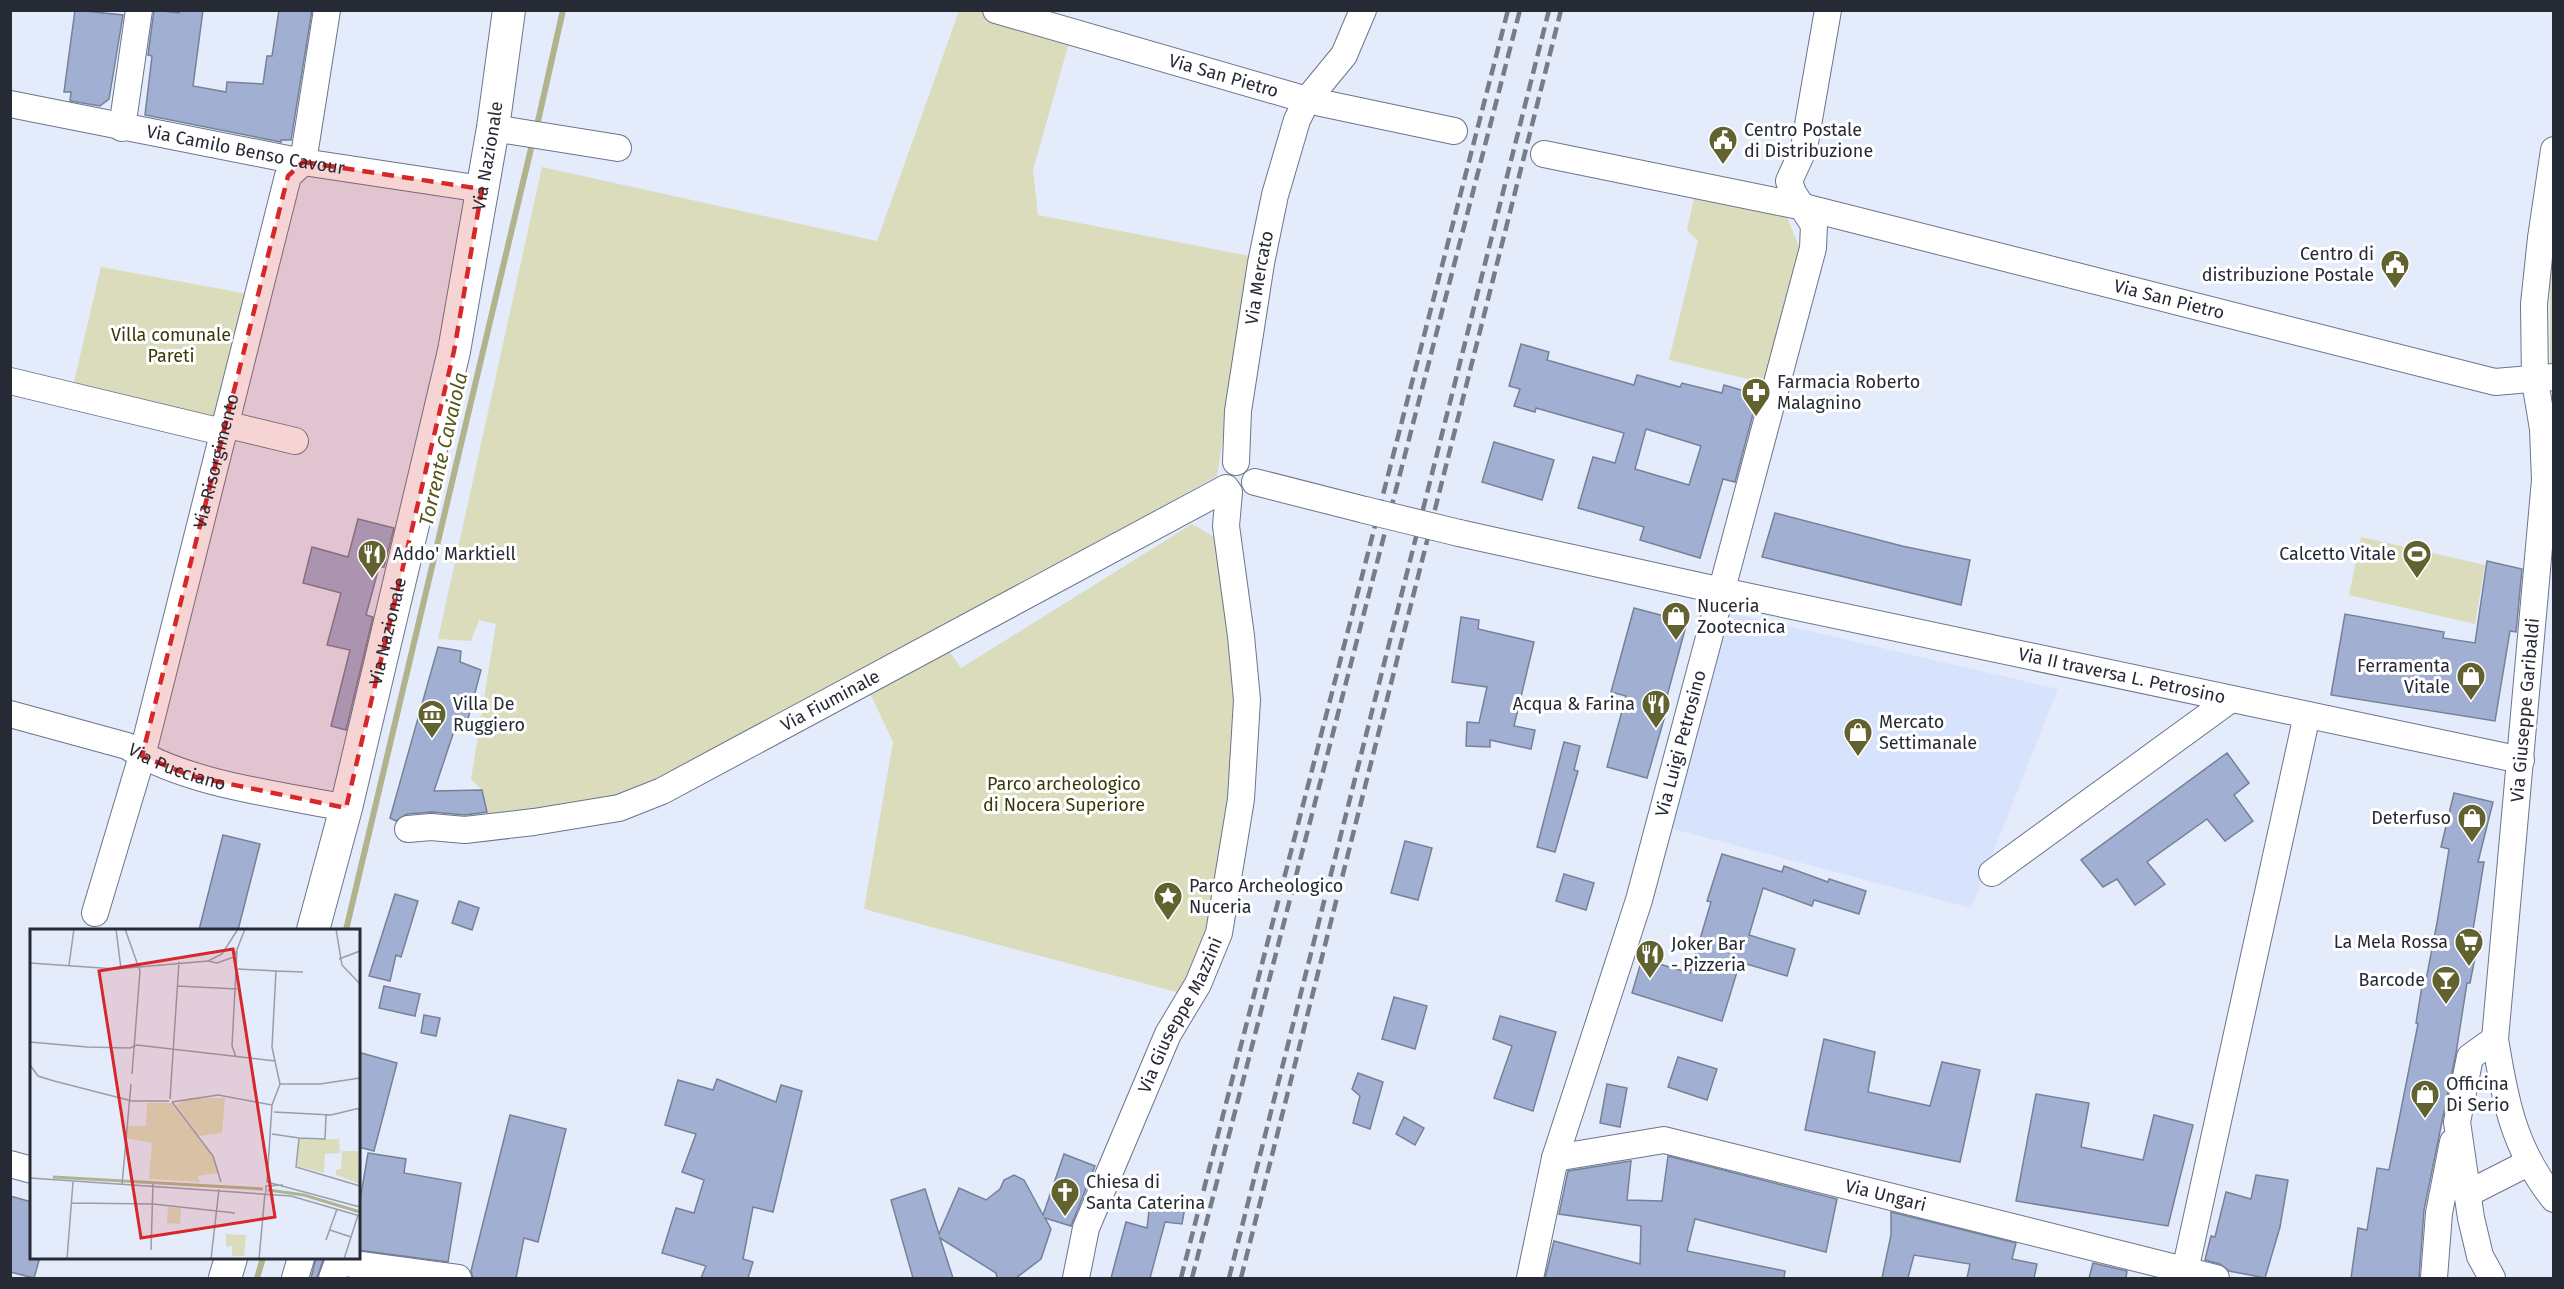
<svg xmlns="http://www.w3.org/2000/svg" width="2564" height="1289" viewBox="0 0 2564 1289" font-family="'Fira Sans',sans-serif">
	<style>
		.built { fill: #d7e2fc }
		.green { fill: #dadcbc }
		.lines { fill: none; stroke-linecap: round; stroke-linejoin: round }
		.stream { stroke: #b1b38d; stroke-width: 6 }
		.building { fill: #a1afd2; stroke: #768098; stroke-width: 1.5; fill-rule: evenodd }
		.minor-casing { stroke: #6b758c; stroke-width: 28 }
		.major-casing { stroke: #6b758c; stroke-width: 34 }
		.minor { stroke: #fff; stroke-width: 26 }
		.major { stroke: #fff; stroke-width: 32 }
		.rail { stroke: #777c89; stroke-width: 4.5; stroke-dasharray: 12 6; stroke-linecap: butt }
		.minor-bridge-casing { stroke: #6b758c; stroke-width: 28; stroke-linecap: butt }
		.minor-bridge { stroke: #fff; stroke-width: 26 }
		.marked { fill: #d62828; fill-opacity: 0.2; stroke: #d62828; stroke-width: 4.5; stroke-dasharray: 12 8; stroke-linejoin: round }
		.labels { text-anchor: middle; stroke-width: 6; stroke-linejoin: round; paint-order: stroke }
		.street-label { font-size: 18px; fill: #262a34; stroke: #fff }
		.poi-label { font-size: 18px; fill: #262a34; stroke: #fff; text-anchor: start }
		.park-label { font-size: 18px; fill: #383908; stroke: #fff }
		.water-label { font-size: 20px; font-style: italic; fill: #545516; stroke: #fff }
		.inset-river { fill: none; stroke: #b1b38d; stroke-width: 3 }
		.inset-road { fill: none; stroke: #989eab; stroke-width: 1.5 }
		.view { fill: #d62828; fill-opacity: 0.15; stroke: #d62828; stroke-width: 3 }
		.inset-edge { fill: none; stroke: #262a34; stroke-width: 3 }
	</style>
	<rect width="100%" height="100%" fill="#e4ebfb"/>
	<!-- built -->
	<polygon class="built" points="1727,612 2058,689 1971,908 1666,827"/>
	<!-- green -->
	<g class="green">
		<polygon points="959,11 990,11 1070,39 1033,170 1038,215 1250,256 1217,476 648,790 489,822 482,790 471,779 496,624 479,620 471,641 438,639 542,167 877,241"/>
		<polygon points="1695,194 1786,215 1802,254 1772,385 1669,360 1698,241 1687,230"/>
		<polygon points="2550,245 2553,245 2554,367 2550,368"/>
		<polygon points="101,267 248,294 224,424 73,386"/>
		<polygon points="1192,524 1216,538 1234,659 1233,758 1220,867 1204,937 1184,994 864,909 893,742 869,691 947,648 961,668"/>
		<polygon points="2361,537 2485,565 2475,624 2349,595"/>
	</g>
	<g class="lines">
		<!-- stream -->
		<g class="stream">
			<polyline points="536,130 563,10"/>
			<polyline points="346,930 533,140"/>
			<polyline points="257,1278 263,1258"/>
		</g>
	</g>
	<!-- building -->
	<g class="building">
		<polygon points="75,10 123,15 109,99 100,106 70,101 71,92 64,92"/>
		<polygon points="154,10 179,13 179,10 203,10 193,86 226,92 227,82 263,84 267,56 272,56 279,10 312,10 291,140 281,140 281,142 145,115 152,56 148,55"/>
		<path d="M1521,344L1549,352L1547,360L1634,385L1637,375L1680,387L1682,383L1722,393L1724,385L1758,395L1735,482L1723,479L1700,558L1640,540L1644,527L1578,508L1593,457L1615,463L1624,433L1536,408L1535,412L1514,406L1520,389L1509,386ZM1646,429L1701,446L1689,485L1635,469Z"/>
		<polygon points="1494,442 1554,460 1542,500 1482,482"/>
		<polygon points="1775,513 1902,546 1970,560 1961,605 1762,557"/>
		<polygon points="358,519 394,528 384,567 379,567 366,615 373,617 346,730 331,726 350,650 327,645 341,593 303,583 312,547 348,557"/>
		<polygon points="2487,561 2522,569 2516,632 2510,631 2495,721 2331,695 2345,614 2444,632 2443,638 2475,643"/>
		<polygon points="1634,608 1687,622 1663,711 1666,712 1647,778 1607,767 1626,696 1611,692"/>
		<polygon points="1461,617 1479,620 1478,629 1534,642 1514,726 1535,730 1531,749 1490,740 1490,747 1466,746 1467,722 1479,723 1487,687 1452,682"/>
		<polygon points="438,647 461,651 460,662 481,670 468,719 458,719 434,791 482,790 487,812 465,815 432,812 407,814 396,821 390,818"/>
		<polygon points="1564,742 1580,746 1574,770 1578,771 1555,852 1537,847"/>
		<polygon points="2227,753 2249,783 2234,795 2253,821 2225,841 2207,819 2147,862 2165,884 2135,905 2117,879 2103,887 2081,860"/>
		<polygon points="2454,793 2493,802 2478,862 2484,862 2473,930 2480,932 2470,983 2467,983 2456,1053 2424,1210 2419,1278 2351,1278 2358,1228 2367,1230 2377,1168 2389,1170 2418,1024 2416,1023 2423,980 2426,980 2437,923 2449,849 2441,847"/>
		<polygon points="223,835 260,844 238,930 199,930"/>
		<polygon points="1405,841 1432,848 1418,900 1391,893"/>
		<polygon points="1722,854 1782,872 1784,866 1828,882 1829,879 1866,891 1859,914 1814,900 1812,906 1763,888 1749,935 1795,949 1787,976 1740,962 1722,1021 1632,993 1642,959 1690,973 1711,902 1707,901"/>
		<polygon points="1564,874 1594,883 1586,910 1556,901"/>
		<polygon points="395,894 418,901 401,957 396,955 390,981 369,976"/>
		<polygon points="459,901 479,908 472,930 452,923"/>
		<polygon points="384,986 420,994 415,1016 379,1008"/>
		<polygon points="1394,997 1427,1006 1415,1049 1382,1039"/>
		<polygon points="424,1015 440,1018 436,1036 421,1033"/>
		<polygon points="1500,1016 1556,1032 1533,1111 1494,1098 1512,1046 1493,1039"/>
		<polygon points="1824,1039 1875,1052 1868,1092 1930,1106 1942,1062 1980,1070 1960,1162 1805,1130"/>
		<polygon points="358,1052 397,1063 374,1151 358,1147"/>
		<polygon points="1678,1057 1717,1069 1707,1100 1668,1087"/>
		<polygon points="1358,1073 1383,1082 1370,1129 1353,1123 1360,1096 1352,1089"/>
		<polygon points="717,1079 776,1102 781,1085 802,1091 773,1212 753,1207 743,1259 753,1262 748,1278 701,1278 706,1266 662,1253 676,1208 694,1213 704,1180 682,1172 696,1134 665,1125 678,1080 713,1090"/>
		<polygon points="1607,1084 1627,1088 1620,1127 1600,1123"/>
		<polygon points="2036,1094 2089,1103 2081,1147 2143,1160 2154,1115 2193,1125 2168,1226 2016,1201"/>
		<polygon points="510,1115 566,1129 538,1242 524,1238 516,1278 473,1278 471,1271"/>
		<polygon points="1404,1117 1424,1128 1415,1145 1396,1134"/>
		<polygon points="368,1153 406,1159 404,1173 461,1183 448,1262 358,1250 358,1212"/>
		<polygon points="1064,1154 1095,1166 1071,1226 1045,1218 1051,1229 1041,1259 1016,1278 997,1278 996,1273 940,1238 953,1278 913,1278 891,1200 925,1189 939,1234 959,1188 986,1200 1000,1189 1004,1180 1014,1175 1024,1180 1043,1215"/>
		<polygon points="1668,1156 1837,1199 1826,1252 1695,1219 1687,1251 1785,1271 1784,1278 1545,1278 1554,1241 1640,1264 1641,1226 1559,1214 1568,1171 1631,1161 1627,1200 1662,1201"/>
		<polygon points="2256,1175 2288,1180 2280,1227 2265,1278 2229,1271 2220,1264 2205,1260 2211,1236 2215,1237 2226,1192 2251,1199"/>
		<polygon points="10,1196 32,1202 32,1257 40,1257 34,1278 10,1272"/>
		<polygon points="1150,1202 1185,1207 1182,1224 1165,1222 1150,1278 1111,1278 1126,1222 1147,1228"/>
		<polygon points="1891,1212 2016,1243 2012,1259 2037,1264 2034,1278 1967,1278 1970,1264 1914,1255 1908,1278 1882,1278 1891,1235"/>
		<polygon points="316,1258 323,1260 317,1278 311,1278"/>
		<polygon points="2093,1263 2127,1271 2126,1278 2089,1278"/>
	</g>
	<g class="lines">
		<!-- minor casing -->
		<g class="minor-casing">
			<g id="minor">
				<path id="s1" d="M996,10L1307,100L1454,131"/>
				<path id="s2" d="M10,104L303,162L482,189"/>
				<polyline points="122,128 139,10"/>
				<polyline points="493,128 618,148"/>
				<path d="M2554,150L2541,238L2534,304L2535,381L2543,429L2545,480L2495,1039C2505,1101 2514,1149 2554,1199"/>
				<path id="s3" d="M1544,154L1804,207L2495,382L2554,377"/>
				<polyline points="10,381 222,432"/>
				<polyline points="224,424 295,441"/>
				<path id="s4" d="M1236,462L1238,411L1261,263L1275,195L1297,120L1307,100L1344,55L1363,10"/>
				<polyline points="1255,482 1365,510"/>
				<path id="s5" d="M1459,533L1722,591L2521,760"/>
				<path id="s6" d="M10,714L127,746C185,784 277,794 346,808"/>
				<path id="s7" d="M408,829L431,827L465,830L534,822L619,808L662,791L1226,488"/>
				<polyline points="1992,873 2231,699"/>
				<path id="s8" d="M95,913L142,756L288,176L303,162L327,10"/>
				<path id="s9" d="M1555,1158L1664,1140L2216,1278"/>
				<polyline points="10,1164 32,1170"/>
				<polyline points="2467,1194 2528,1163"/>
				<polyline points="2185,1271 2307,715"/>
				<polyline points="295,1278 301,1258"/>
				<polyline points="332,1278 338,1262 458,1278"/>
				<path id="s10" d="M1076,1278L1086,1228L1168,1034L1198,984L1219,933L1241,799L1247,700L1241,636L1226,526L1229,492"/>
				<path id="s11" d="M1530,1278L1555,1158L1639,900L1813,248L1814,225L1793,193L1789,181L1804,148L1828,10"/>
				<polyline points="2434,1278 2439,1213 2453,1142"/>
				<polyline points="2492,1278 2480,1256 2471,1218 2457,1122 2470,1057 2495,1039"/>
			</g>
		</g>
		<!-- major casing -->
		<g class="major-casing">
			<g id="major">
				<path id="s12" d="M313,930L346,808L454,351L493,128L509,10"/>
				<polyline points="225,1278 231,1258"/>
			</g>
		</g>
		<!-- minor -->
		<use href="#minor" class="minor"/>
		<!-- major -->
		<use href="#major" class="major"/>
		<!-- rail -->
		<g class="rail">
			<polyline points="1181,1278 1508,10"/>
			<polyline points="1192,1278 1520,10"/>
			<polyline points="1229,1278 1549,10"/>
			<polyline points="1241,1278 1561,10"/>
		</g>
		<!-- minor-bridge casing -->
		<g class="minor-bridge-casing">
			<polyline id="minor-bridge" points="1365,510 1459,533"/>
		</g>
		<!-- minor-bridge -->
		<use href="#minor-bridge" class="minor-bridge"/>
	</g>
	<!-- marked area -->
	<path class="marked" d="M303,162L482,189L454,351L346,808L191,776L142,756L288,176Z"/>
	<!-- icons -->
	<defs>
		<g id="civic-pin" transform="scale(1.5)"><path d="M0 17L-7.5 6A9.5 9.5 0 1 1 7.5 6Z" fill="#61622f" stroke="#fff"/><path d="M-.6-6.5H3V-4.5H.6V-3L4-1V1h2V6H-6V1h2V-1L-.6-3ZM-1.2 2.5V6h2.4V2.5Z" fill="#fff"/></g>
		<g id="pharmacy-pin" transform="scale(1.5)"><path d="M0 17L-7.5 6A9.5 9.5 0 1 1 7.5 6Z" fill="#61622f" stroke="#fff"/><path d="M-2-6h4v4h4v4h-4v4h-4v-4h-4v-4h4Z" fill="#fff"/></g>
		<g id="restaurant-pin" transform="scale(1.5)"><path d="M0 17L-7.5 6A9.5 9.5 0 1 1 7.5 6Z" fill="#61622f" stroke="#fff"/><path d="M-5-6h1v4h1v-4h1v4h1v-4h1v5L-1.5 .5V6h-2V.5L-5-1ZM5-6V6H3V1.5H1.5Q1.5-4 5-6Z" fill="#fff"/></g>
		<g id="stadium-pin" transform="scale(1.5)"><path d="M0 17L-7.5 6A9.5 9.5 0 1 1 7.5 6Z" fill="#61622f" stroke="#fff"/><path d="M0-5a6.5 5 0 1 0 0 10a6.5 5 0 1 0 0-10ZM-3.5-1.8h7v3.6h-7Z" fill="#fff"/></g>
		<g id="shop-pin" transform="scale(1.5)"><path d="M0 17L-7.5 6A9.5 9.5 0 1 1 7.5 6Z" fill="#61622f" stroke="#fff"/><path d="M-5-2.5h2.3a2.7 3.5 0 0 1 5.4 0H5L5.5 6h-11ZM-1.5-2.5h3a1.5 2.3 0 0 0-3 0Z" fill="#fff"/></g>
		<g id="museum-pin" transform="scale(1.5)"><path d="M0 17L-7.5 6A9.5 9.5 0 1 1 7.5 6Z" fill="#61622f" stroke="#fff"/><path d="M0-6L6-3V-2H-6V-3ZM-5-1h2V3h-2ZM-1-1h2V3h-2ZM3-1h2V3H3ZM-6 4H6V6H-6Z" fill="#fff"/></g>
		<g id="sight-pin" transform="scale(1.5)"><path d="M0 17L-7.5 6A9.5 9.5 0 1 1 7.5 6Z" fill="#61622f" stroke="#fff"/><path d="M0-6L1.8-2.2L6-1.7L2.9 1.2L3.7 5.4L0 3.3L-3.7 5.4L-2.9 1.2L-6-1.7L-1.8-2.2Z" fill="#fff"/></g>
		<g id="supermarket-pin" transform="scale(1.5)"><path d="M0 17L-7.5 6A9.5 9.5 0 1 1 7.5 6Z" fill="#61622f" stroke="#fff"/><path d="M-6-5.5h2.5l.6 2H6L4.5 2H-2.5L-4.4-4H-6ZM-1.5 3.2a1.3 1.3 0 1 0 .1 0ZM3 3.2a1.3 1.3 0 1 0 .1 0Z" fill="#fff"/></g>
		<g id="bar-pin" transform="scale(1.5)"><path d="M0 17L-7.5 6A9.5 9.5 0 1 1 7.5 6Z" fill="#61622f" stroke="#fff"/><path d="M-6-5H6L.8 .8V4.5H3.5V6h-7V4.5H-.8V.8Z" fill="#fff"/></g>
		<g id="church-pin" transform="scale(1.5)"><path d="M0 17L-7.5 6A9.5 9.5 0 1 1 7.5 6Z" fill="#61622f" stroke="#fff"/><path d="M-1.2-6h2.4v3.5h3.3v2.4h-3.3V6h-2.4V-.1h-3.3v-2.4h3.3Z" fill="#fff"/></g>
	</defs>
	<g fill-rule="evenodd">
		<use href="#civic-pin" x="1723" y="140"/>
		<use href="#civic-pin" x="2395" y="264"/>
		<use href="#pharmacy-pin" x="1756" y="392"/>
		<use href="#restaurant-pin" x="372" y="554"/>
		<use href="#stadium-pin" x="2417" y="554"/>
		<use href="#shop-pin" x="1676" y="616"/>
		<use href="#shop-pin" x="2471" y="676"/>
		<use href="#restaurant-pin" x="1656" y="704"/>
		<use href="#museum-pin" x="432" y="714"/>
		<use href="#shop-pin" x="1858" y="732"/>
		<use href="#shop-pin" x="2472" y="818"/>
		<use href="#sight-pin" x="1168" y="896"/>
		<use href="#supermarket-pin" x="2469" y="942"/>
		<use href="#restaurant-pin" x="1650" y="954"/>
		<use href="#bar-pin" x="2446" y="980"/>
		<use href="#shop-pin" x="2425" y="1094"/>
		<use href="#church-pin" x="1065" y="1192"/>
	</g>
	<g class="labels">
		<!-- street labels -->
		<g class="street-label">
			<text dy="6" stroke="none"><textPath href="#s1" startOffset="237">Via San Pietro</textPath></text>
			<text dy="6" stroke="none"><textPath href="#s2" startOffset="240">Via Camilo Benso Cavour</textPath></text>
			<text dy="6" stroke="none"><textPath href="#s12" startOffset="794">Via Nazionale</textPath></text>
			<text dy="6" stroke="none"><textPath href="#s4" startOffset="186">Via Mercato</textPath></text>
			<text dy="6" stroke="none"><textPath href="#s3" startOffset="642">Via San Pietro</textPath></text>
			<text dy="6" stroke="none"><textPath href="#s8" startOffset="468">Via Risorgimento</textPath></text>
			<text dy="6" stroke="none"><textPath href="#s12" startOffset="308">Via Nazionale</textPath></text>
			<text dy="6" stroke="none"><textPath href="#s5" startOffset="678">Via II traversa L. Petrosino</textPath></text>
			<text dy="6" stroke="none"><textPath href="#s7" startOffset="450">Via Fiuminale</textPath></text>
			<text transform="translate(2525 710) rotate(-85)" y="6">Via Giuseppe Garibaldi</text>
			<text dy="6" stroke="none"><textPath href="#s11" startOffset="556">Via Luigi Petrosino</textPath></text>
			<text dy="6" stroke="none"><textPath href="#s6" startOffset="176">Via Pucciano</textPath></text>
			<text dy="6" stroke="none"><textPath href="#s10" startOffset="284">Via Giuseppe Mazzini</textPath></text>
			<text dy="6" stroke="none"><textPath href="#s9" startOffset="339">Via Ungari</textPath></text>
		</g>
		<!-- poi labels -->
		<g class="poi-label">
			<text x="1744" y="136">Centro Postale<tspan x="1744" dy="21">di Distribuzione</tspan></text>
			<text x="2374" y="260" text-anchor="end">Centro di<tspan x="2374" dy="21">distribuzione Postale</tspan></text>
			<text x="1777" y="388">Farmacia Roberto<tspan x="1777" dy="21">Malagnino</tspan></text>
			<text x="393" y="560">Addo' Marktiell</text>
			<text x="2396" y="560" text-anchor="end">Calcetto Vitale</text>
			<text x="1697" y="612">Nuceria<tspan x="1697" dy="21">Zootecnica</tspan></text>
			<text x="2450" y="672" text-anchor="end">Ferramenta<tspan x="2450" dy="21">Vitale</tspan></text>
			<text x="453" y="710">Villa De<tspan x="453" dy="21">Ruggiero</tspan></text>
			<text x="1635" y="710" text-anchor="end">Acqua &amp; Farina</text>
			<text x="1879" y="728">Mercato<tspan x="1879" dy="21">Settimanale</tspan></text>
			<text x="2451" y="824" text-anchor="end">Deterfuso</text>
			<text x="1189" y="892">Parco Archeologico<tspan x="1189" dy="21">Nuceria</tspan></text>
			<text x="2448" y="948" text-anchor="end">La Mela Rossa</text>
			<text x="1671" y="950">Joker Bar<tspan x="1671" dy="21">- Pizzeria</tspan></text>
			<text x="2425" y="986" text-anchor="end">Barcode</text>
			<text x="2446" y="1090">Officina<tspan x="2446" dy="21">Di Serio</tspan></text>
			<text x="1086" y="1188">Chiesa di<tspan x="1086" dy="21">Santa Caterina</tspan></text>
		</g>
		<!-- park labels -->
		<g class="park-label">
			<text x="171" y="341">Villa comunale<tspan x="171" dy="21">Pareti</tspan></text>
			<text x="1064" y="790">Parco archeologico<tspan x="1064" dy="21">di Nocera Superiore</tspan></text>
		</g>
		<!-- water labels -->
		<g class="water-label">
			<text transform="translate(443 449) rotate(-77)" y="7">Torrente Cavaiola</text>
		</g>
	</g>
	<!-- overview -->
	<g transform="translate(30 929)">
		<rect width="330" height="330" fill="#e4ebfb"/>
		<path d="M159,169H195L192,204L169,207L146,176ZM117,174H141L183,228L189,244L168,247L170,253L119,250L122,214L95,209L97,197H116ZM269,210H309L310,224L295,225L294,244L267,237ZM312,222H328L330,255L306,246V241L311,240ZM138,278L151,279L150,295L137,294ZM196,305L216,306L214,327H202V317L196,318Z" fill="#dadcbc"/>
		<path class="inset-river" d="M23,248L233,260M238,261L274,266L330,283"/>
		<path class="inset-road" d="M86,0L91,40M95,0L110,42L102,145M306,0L312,36L330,55M309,30L330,22M178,32L187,34L204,28L215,0M0,34L86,40L178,32L192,25L208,0M39,36L44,0M208,40L246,42L242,118L245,132M246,42L273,43M147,57L207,60M0,113L57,118L100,119L107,116L245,132L250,155L242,176L237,253L330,278M206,128L202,117L207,22M0,136L8,147L24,152L102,172H139M250,155H290L330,149M140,170L149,33M142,173L188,166L242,176M142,173L183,227L191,253M329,179L330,202M244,183L301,186L330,179M296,186L295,210L269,209L266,238L330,257M242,205L269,209M0,249L261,267L330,287M92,256L101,155M236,264V257L253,256M42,274L123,275L205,284M300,301L321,308M296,311L307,280M121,321L123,255M37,330L43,253M181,330L189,260M229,330L235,264M314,330L328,286"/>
		<path class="view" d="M203,20L245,288L111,309L69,42Z"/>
		<rect width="330" height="330" class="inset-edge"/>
	</g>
	<!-- border -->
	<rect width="2564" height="1289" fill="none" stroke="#262a34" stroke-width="24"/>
</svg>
